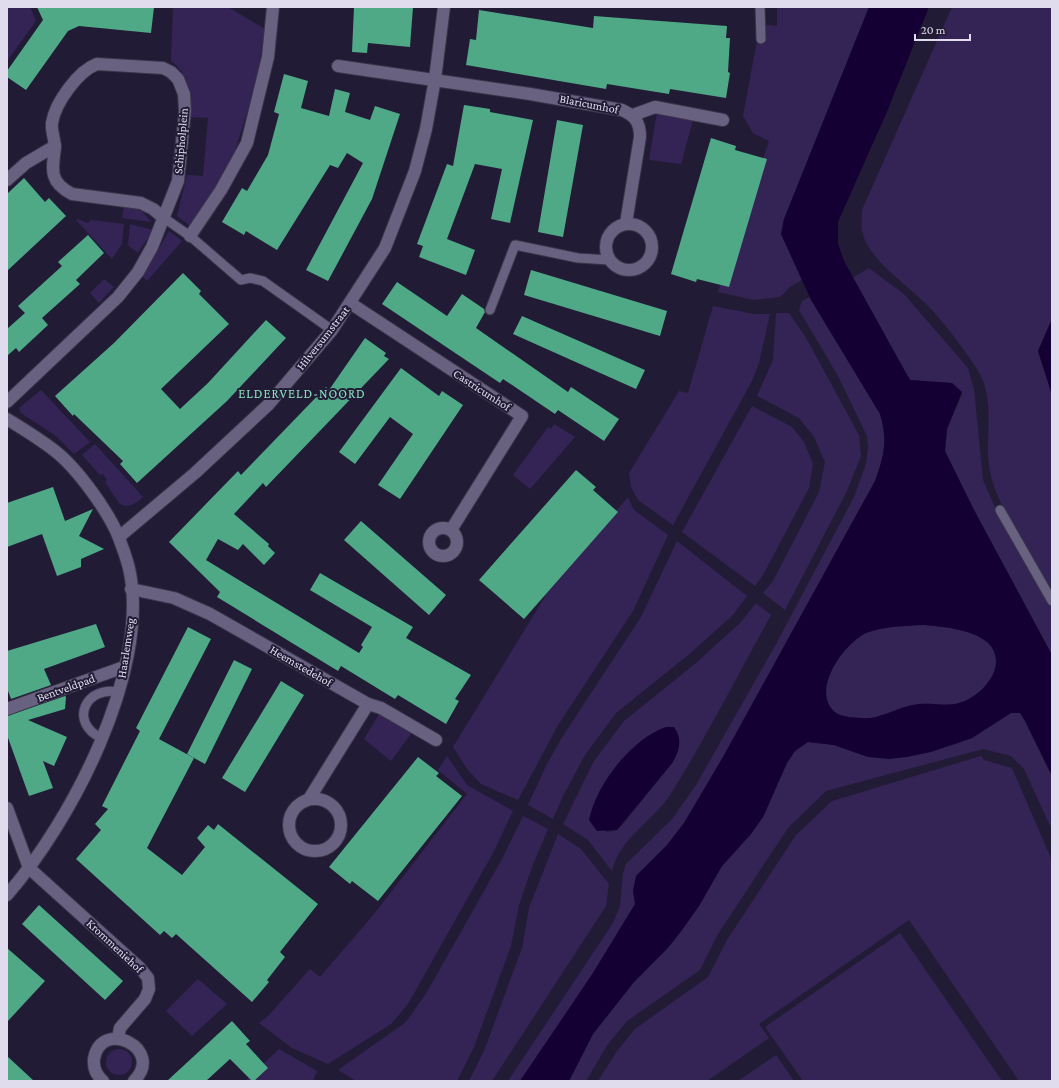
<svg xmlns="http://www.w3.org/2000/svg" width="1059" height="1088" viewBox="0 0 1059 1088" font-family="'Crimson Pro',serif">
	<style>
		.green { fill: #332455; fill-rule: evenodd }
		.water { fill: #150034; fill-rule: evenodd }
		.building { fill: #4fa987 }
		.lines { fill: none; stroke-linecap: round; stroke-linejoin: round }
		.lane-casing { stroke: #3b344a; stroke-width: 11 }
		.street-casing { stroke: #3b344a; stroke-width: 14 }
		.lane { stroke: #686180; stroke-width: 9 }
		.street { stroke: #686180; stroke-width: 12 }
		.labels { text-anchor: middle; stroke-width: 4; stroke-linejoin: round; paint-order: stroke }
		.street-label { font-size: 12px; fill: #e0dcee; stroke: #221b36 }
		.neighbourhood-label { font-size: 13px; letter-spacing: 1px; fill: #88e0bc; stroke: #221b36 }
	</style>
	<rect width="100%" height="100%" fill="#221b36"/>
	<!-- green -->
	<g class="green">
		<polygon points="7,7 30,7 36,21 7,61"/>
		<path d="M173,7H228L265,29L256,83L232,161L192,227L177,216L187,175L203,176L208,118L191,117C192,97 189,74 171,61Z"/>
		<polygon points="777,7 869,7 784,219 781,234 802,280 791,286 780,297 754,300 718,292 769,141 753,133 743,116 760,24 777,26"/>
		<path d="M952,7H1052V319L1038,351L1052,395V590C1032,558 1000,512 991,476C982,441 998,401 977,369C963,348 947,326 929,307C909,285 869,262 862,231C861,224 862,216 862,210Z"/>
		<polygon points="657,112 693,120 681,164 649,160"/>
		<polygon points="124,205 142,211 151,222 122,218"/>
		<polygon points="78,219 88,223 91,220 124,224 122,244 112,259 76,220"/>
		<polygon points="130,224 153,230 138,253 128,245"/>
		<polygon points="169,231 182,241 147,281 143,277"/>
		<polygon points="869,268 904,294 968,368 974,389 983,480 997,512 1052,607 1052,655 973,508 945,451 947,429 962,394 952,383 911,380 905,373 852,278"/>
		<polygon points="104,279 114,287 99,303 90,293"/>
		<path d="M810,297L880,414C888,441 884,456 875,481L723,757L684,823L667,845L636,876L633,891L635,904L593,973L520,1081H508L613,923L620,906L623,873L626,864L672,819L696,785L775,646L854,497L866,464L868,447L867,436L838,376L799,310L802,301Z"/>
		<polygon points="713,306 754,314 770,314 759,363 752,381 673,525 638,500 631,487 629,473 679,391 688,393"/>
		<polygon points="776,313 789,313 805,336 859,435 861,456 847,491 785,610 763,593 773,581 819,492 825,462 814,437 799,418 757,396 773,360"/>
		<polygon points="41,390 90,442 74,454 56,436 21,413 19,408"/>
		<polygon points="752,406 792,427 804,442 813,464 809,488 763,575 755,586 682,532"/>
		<polygon points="554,424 575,437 530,489 513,475 548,427 551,429"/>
		<path d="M95,444L143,497C136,503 127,510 119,503L105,482L107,480L103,474L100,475L82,455Z"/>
		<polygon points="628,497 633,509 668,535 633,611 558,725 518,800 481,784 467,769 453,747 552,585"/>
		<polygon points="677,541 747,596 733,615 687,656 616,713 585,755 563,796 553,819 528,805 546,766 561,739 641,617"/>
		<path d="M756,603L771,615L764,628C734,682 705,739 672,792C654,821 620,837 612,871L588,840L563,824L594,761L624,721L696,663L741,622ZM642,741L673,762L623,824L617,830L607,832L590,820C595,787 618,763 642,741Z"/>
		<path d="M923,625C949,627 1008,632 994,672C989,684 979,694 967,700C951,708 937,703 920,704C904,705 891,713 876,717C868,719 858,718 849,717C842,716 835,714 831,708C814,685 845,643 866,633C884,626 905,626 923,625Z"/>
		<polygon points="381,711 413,731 391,761 364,739"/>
		<polygon points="1011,713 1020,713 1025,721 1052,776 1052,830 1024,769 1011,756 983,749 826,791 788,828 718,934 700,970 627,1021 608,1044 586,1081 569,1081 593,1034 634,982 674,941 699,906 722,866 751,834 763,817 787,763 795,751 808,742 834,745 868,757 953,745 972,738"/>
		<polygon points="447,756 467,785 513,811 493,853 408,1004 391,1024 328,1064 292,1048 259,1023 268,1016 310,969 320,977 374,914 467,794 438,770"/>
		<polygon points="981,756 984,760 1012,768 1050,856 1052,863 1052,1081 1019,1081 909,920 759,1024 769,1038 707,1081 598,1081 617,1051 635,1029 708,977 727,940 796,835 832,801"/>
		<polygon points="523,816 548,829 532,867 519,905 511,946 474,1047 457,1081 356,1081 338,1070 406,1022 427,992 502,859"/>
		<polygon points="558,834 581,849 609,884 606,906 492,1081 469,1081 484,1051 522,948 529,908"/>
		<polygon points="900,933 1002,1081 803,1081 765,1027"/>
		<polygon points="198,979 227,1004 192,1036 166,1011"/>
		<circle cx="119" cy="1062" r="13"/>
		<polygon points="279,1049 317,1071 313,1081 245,1081"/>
		<polygon points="776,1055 794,1081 738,1081"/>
	</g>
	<!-- water -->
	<g class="water">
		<path d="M869,7H929L886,114L838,222V243L844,261L910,380L952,383L962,392L947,429L945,451L973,508L1052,655V776L1025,721L1020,713H1011L972,738L931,752L907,757L889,759L868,757L834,745L808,742L795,751L787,763L763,817L751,834L722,866L699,906L682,930L667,949L634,982L593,1034L569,1081H520L593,973L635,904L633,891L636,876L667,845L684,823L723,757L875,481C884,456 888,440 880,414L811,300L781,234L784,219ZM923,625C949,627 1008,632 994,672C989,684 979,694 967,700C951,708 937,703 920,704C904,705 891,713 876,717C868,719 858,718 849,717C842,716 835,714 831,708C814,685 845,643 866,633C884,626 905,626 923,625Z"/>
		<polygon points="1052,319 1052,395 1038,351"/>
		<path d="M666,727H674C683,740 679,750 673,762L617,830L597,831L589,820C596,785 631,739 666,727Z"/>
	</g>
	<!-- building -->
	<g class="building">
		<polygon points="37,7 154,7 151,33 79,26 68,31 26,90 7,77 7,71 43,20"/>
		<polygon points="354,7 413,7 410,47 368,43 367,53 352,52"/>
		<polygon points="479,10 593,28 594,16 727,26 726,38 730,38 728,72 730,73 726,98 670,89 669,94 607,84 606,89 466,65 470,39 476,40"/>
		<polygon points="284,74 308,81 301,108 329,116 335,89 350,93 345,112 370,120 375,106 400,114 372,199 328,281 306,270 363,163 347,153 338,168 330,165 277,250 246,231 244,235 222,222 242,188 247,191 268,155 279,114 274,112"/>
		<polygon points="464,105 490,109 490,112 533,120 510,223 491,219 502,169 475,164 447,239 475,250 466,275 419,257 423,246 417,244 447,164 453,166"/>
		<polygon points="557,120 583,125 563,237 538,232"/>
		<polygon points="711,138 736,146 735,150 767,159 729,287 697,279 696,282 671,274"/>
		<polygon points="24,178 45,202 49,198 66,216 7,271 7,194"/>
		<polygon points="88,235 104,253 76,280 80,284 42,318 48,325 19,352 16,348 7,356 7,329 25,313 18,306 62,266 58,262"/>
		<polygon points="531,270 667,311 660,336 524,295"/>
		<polygon points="183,273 201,291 199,294 229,324 161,389 180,409 208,383 266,320 286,338 227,401 137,483 120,464 123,461 74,414 73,416 55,396 114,343"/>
		<polygon points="397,282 447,316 462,294 484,309 485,312 476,328 568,392 571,387 619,419 604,441 558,410 555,414 503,379 500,383 382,304"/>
		<polygon points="522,316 645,370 636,389 513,334"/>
		<polygon points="365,338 386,353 384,356 389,359 266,487 263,483 234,514 269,544 268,546 275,553 264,565 243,544 238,550 218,539 206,560 359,653 363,647 361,645 372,627 310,590 320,573 413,627 406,638 471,675 455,699 459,701 446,724 398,695 395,699 341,666 338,671 217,597 220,592 169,542 238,471 241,475 326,387 329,390"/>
		<polygon points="401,368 439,396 442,391 463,405 400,499 378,485 413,434 390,417 355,464 339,452"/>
		<polygon points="576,470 596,487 593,490 618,512 524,619 479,580"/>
		<polygon points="53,487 65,521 93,509 79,536 104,549 81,559 81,567 57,576 42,534 7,547 7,503"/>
		<polygon points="361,521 446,595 429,615 344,540"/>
		<polygon points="96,624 105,647 44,669 51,685 11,699 7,688 7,651"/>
		<polygon points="188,627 211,639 159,739 194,758 147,848 182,875 205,847 197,838 208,825 214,830 218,824 318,904 280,952 285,957 267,980 269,982 252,1002 176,934 172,938 164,931 160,935 76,859 101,830 95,824 108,809 102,806 140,731 136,728"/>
		<polygon points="234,660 252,669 205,764 187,754"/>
		<polygon points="281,681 304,695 245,792 222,778"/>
		<polygon points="65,696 66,697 65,709 28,720 67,737 54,766 43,761 53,788 29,796 7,735 7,716"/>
		<polygon points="418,757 439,773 436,776 462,796 378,901 352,881 350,884 329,867"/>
		<polygon points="39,905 123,981 105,1000 22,924"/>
		<polygon points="7,948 45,981 7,1022"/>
		<polygon points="232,1021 250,1041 246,1044 268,1068 254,1081 252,1081 230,1059 206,1081 167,1081"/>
		<polygon points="7,1056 34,1081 7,1081"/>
	</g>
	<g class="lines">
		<!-- lane casing -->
		<g class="lane-casing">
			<g id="lane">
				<polyline points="760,7 761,39"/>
				<polyline points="164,218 190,236 241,280 250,278 263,281 332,330"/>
				<polyline points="490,310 515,245 578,258 609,260"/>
				<polyline points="1000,510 1052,601"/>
				<path d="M101,738C69,722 85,686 118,692"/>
			</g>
		</g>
		<!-- street casing -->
		<g class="street-casing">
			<g id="street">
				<path d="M338,66L530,94L622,110C635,116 640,122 640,137L626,223"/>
				<polyline points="633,115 655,107 723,120"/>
				<polyline points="7,180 26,163 55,146"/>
				<circle cx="629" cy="247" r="23"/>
				<polyline points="190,236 221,190 247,143 268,57 273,7"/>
				<polyline points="350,303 522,416 451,530"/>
				<path d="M7,402L118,297L138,272L152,247L178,181L185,111L184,94L178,79L171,72L163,68L97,64C78,71 55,103 52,123C51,131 55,140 55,148C52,170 49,182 72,194L141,203L153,209L164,218"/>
				<path d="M7,419C23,429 40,439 55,451C77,468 109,512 119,538C123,549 128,561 130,573C149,673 71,822 7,895"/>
				<circle cx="443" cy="542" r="14"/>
				<polyline points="119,537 195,473 268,405 332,330 385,248 415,171 426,129 435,79 444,7"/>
				<polyline points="131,589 174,598 210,614 368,704 309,799"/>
				<polyline points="368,704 381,708 436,740"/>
				<polyline points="7,709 124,667"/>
				<circle cx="315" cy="825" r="26"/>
				<polyline points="7,808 29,868 140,968 148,978 149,989 145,999 120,1028 118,1038"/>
				<path d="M103,1081C96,1075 93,1068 94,1059C101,1017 166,1049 134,1081"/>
			</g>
		</g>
		<!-- lane -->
		<use href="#lane" class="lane"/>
		<!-- street -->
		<use href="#street" class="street"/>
	</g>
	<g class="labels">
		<!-- street labels -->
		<g class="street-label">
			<text transform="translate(589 104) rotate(11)" y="4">Blaricumhof</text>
			<text transform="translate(181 141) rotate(-85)" y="4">Schipholplein</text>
			<text transform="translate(323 338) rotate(-52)" y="4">Hilversumstraat</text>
			<text transform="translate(482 390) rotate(33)" y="4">Castricumhof</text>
			<text transform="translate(126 648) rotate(-81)" y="4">Haarlemweg</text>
			<text transform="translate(301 666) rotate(30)" y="4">Heemstedehof</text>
			<text transform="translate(66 688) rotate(-20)" y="4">Bentveldpad</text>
			<text transform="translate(115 946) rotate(43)" y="4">Krommeniehof</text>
		</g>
		<!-- neighbourhood labels -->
		<g class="neighbourhood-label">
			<text x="302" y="398">ELDERVELD-NOORD</text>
		</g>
	</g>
	<!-- border -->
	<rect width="1059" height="1088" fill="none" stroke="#e0dcee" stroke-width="16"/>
	<!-- scale -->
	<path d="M915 34v6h55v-6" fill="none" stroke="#e0dcee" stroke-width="2"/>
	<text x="921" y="34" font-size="12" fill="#e0dcee" stroke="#221b36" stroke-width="3" paint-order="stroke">20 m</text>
</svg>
